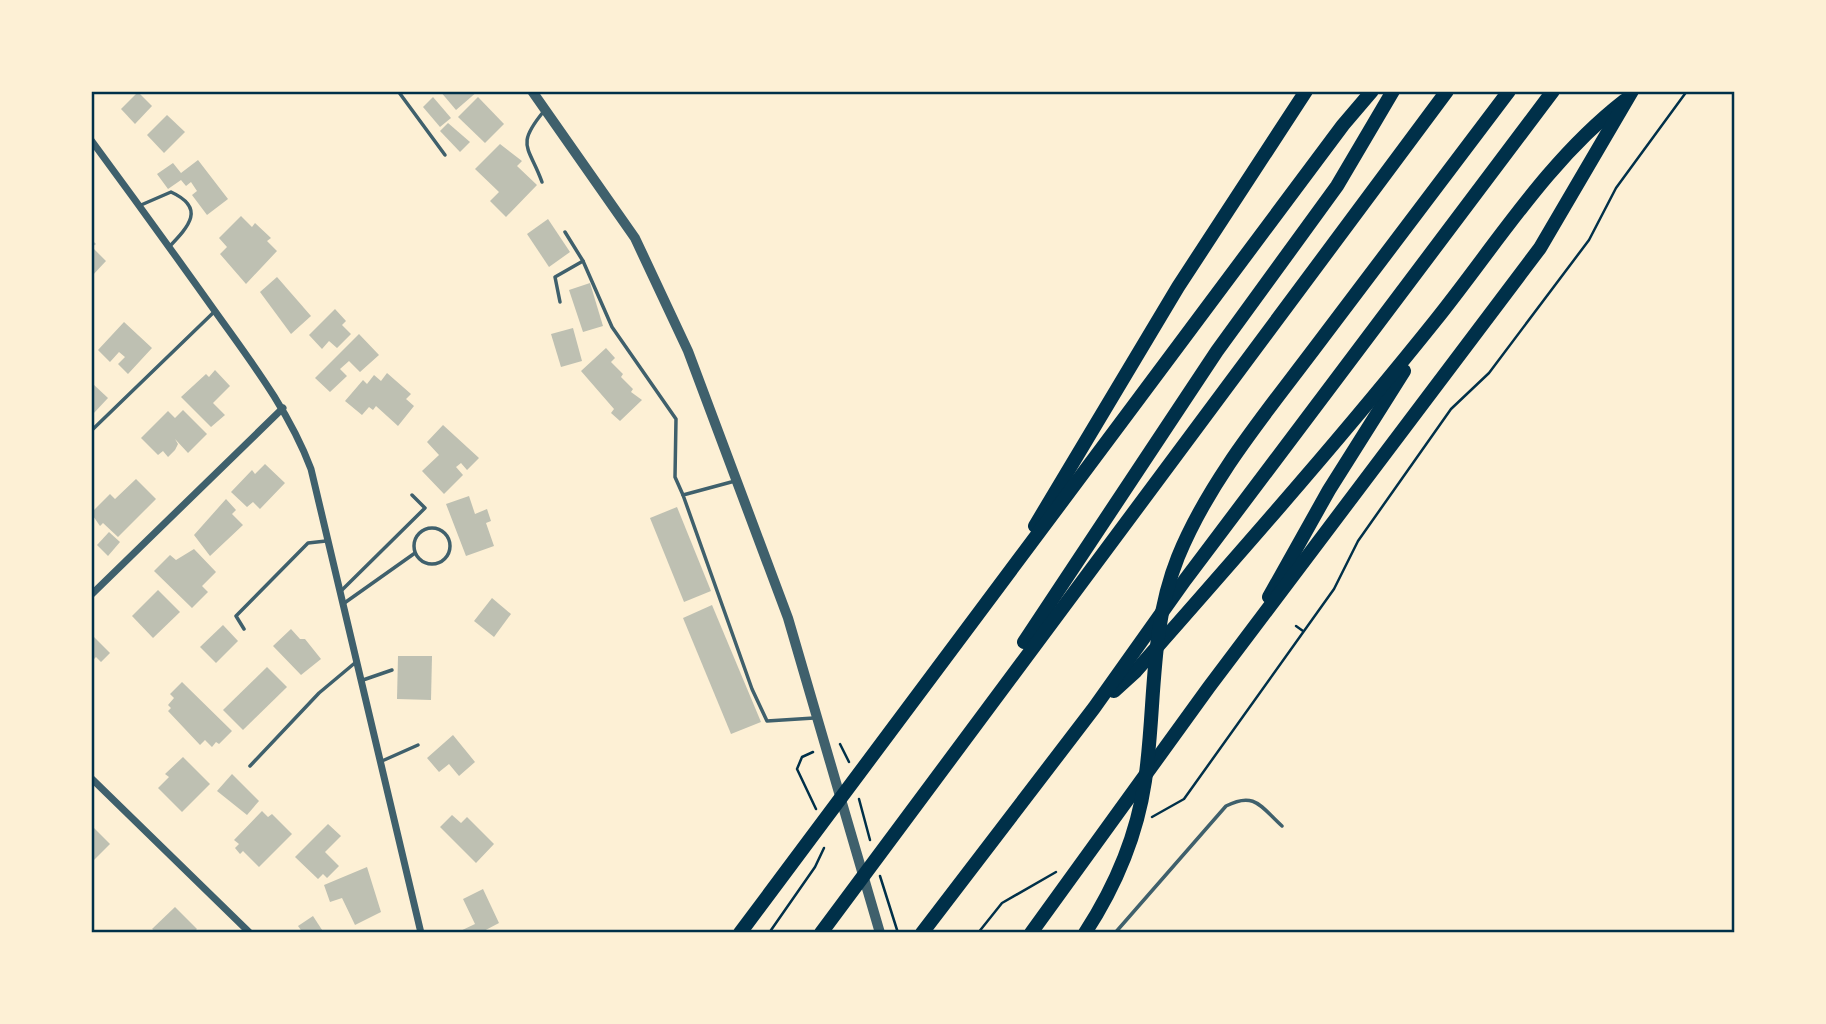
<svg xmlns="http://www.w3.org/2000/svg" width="1826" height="1024" viewBox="0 0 1826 1024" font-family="'Source Sans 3',sans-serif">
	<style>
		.building { fill: #bec0b2 }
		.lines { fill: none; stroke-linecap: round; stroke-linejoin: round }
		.path { stroke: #003049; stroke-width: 2.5 }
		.service { stroke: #3f606c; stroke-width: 3.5 }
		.minor { stroke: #3f606c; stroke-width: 7 }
		.tertiary { stroke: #3f606c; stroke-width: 10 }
		.motorway { stroke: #003049; stroke-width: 14 }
		.neatline { fill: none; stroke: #003049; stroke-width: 2.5 }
	</style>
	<rect width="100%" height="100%" fill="#fdf0d5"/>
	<!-- building -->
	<g class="building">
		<polygon points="440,91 478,91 456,110"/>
		<polygon points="138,92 152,106 135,124 121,109"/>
		<polygon points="433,97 451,118 440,127 423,107"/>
		<polygon points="478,97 504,124 485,143 458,117"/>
		<polygon points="167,115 185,132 164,153 147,135"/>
		<polygon points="448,123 470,142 460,152 440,131"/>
		<polygon points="500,144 522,161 517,166 537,185 506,217 490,201 499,192 475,169"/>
		<polygon points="198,160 228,199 207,215 192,195 197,191 191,182 186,186 181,180 168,189 157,174 173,163 181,173"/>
		<polygon points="241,216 252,227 255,223 271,238 267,241 277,251 246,284 220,254 227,247 219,238"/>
		<polygon points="548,219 570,252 549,267 527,234"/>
		<polygon points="91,239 96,244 92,247 106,261 91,277"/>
		<polygon points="277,277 311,316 291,334 260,292"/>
		<polygon points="590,283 603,326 583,332 569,290"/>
		<polygon points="335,309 346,321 342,325 351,334 337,348 329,341 322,349 309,335"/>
		<polygon points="124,322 152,348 128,374 118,364 125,357 119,352 110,362 98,350"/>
		<polygon points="573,328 582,361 561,367 551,334"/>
		<polygon points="359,334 379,355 360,372 349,361 340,369 347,376 330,392 315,378"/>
		<polygon points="606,348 615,358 611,362 623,374 621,377 633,389 631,392 642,400 620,421 611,413 614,409 581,371"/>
		<polygon points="215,370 230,386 213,403 225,415 211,427 181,397 206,374 209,377"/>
		<polygon points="387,373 411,394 406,399 414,406 398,426 376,406 373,410 369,407 362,415 345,401 363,380 367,384 374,375 381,381"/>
		<polygon points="93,384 108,398 93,414 91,411"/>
		<polygon points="183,410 207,434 188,453 175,439 178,444 175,450 168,457 163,451 158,455 141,438 168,411 175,418"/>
		<polygon points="443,425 479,458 467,470 461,463 456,467 463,475 444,494 422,471 439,455 427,442"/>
		<polygon points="265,464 285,483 260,509 253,502 247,507 231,492 252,470 255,474"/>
		<polygon points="136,479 156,499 118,537 103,523 100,526 91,513 110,494 115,499"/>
		<polygon points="469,496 475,514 487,509 491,521 486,523 494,546 466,556 446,504"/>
		<polygon points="226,499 236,510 232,514 243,525 210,556 194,535"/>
		<polygon points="677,507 711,591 684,602 650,518"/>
		<polygon points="109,532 120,542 108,556 97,545"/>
		<polygon points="194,549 216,572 202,586 208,592 192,608 154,571 170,555 176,560"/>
		<polygon points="158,590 180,612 153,638 132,616"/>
		<polygon points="492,598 511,614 494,637 474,621"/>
		<polygon points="712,605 761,722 731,734 683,618"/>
		<polygon points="223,625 238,641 216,663 200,647"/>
		<polygon points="291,629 300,639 305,639 321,659 301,675 273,646"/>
		<polygon points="91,634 110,653 101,662 96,657 91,662"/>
		<polygon points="398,656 432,656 431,700 397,699"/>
		<polygon points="267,667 287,687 243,730 223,710"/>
		<polygon points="182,682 232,731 219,744 216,742 212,747 205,740 200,745 168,711 171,708 168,705 174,698 170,694"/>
		<polygon points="453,735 475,762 459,776 449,764 439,772 427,758"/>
		<polygon points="183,757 210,784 182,812 158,788 169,777 165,774"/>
		<polygon points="232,774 259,801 247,815 217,791"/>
		<polygon points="262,811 268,817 272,814 292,834 259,867 243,851 240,854 235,848 239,844 234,840"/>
		<polygon points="452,815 461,823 467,817 494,844 476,863 440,827"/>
		<polygon points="328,824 341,836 325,852 339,866 327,878 323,874 318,879 295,857"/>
		<polygon points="94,828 110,844 91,863 91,831"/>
		<polygon points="367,867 381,912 355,925 342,898 330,902 324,885"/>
		<polygon points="483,889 499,923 480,933 456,933 475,924 463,899"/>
		<polygon points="175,907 197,929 193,933 157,933 152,929"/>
		<polygon points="313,916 324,933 303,933 298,926"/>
	</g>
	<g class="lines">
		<!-- path -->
		<g class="path">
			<polyline points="1296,626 1303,631"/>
			<polyline points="840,744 849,762"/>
			<polyline points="813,752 802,757 797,769 816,809"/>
			<polyline points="859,799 870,840"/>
			<polyline points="1152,817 1184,799 1334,589 1358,541 1451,409 1489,373 1589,240 1616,188 1687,91"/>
			<polyline points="880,876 898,933"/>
			<polyline points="769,933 815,867 824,848"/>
			<polyline points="978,933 1002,903 1056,872"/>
		</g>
		<!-- service -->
		<g class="service">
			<polyline points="398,91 445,155"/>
			<path d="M542,182C529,146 515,146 544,111"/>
			<path d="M141,205L171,192C206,208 189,226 169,247"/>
			<polyline points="565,232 583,261"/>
			<polyline points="560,302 555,277 583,261 612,327 676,419 675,477 683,495"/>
			<polyline points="91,431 215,311"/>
			<polyline points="735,481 683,495 752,689 767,721 814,718"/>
			<circle cx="432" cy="546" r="18"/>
			<polyline points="342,590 425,508 412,495"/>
			<polyline points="343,604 415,553"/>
			<polyline points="244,629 236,616 308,543 326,541"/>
			<polyline points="363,680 392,670"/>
			<polyline points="382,761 418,745"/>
			<polyline points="250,766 319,693 356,662"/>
			<path d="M1115,933L1226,806C1255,791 1261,807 1282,826"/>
		</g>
		<!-- minor -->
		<g class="minor">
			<path d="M91,140C133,197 175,255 217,314C252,363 289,411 311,469L421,933"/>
			<polyline points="91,595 283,408"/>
			<polyline points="91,778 250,933"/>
		</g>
		<!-- tertiary -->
		<polyline class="tertiary" points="532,91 635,238 688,351 788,618 880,933"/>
		<!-- motorway -->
		<g class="motorway">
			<polyline points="1035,526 1178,287 1306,91"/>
			<polyline points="1269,597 1329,490 1404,371"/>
			<polyline points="1024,642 1217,351 1337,186 1393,91"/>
			<path d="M1114,691L1136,671C1237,556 1339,441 1435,321C1496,245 1547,161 1624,101"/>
			<polyline points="740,933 1343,125 1372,91"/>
			<polyline points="821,933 1447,91"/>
			<polyline points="922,933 1094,708 1185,580 1553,91"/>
			<polyline points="1031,933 1209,687 1540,248 1632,91"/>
			<path d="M1085,933C1115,887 1137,835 1145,781C1156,706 1149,629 1178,557C1209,481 1265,414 1314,349C1379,263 1444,177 1509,91"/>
		</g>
	</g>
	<!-- border -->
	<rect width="1826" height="1024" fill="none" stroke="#fdf0d5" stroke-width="186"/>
	<rect x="93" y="93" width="1640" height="838" class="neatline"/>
</svg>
